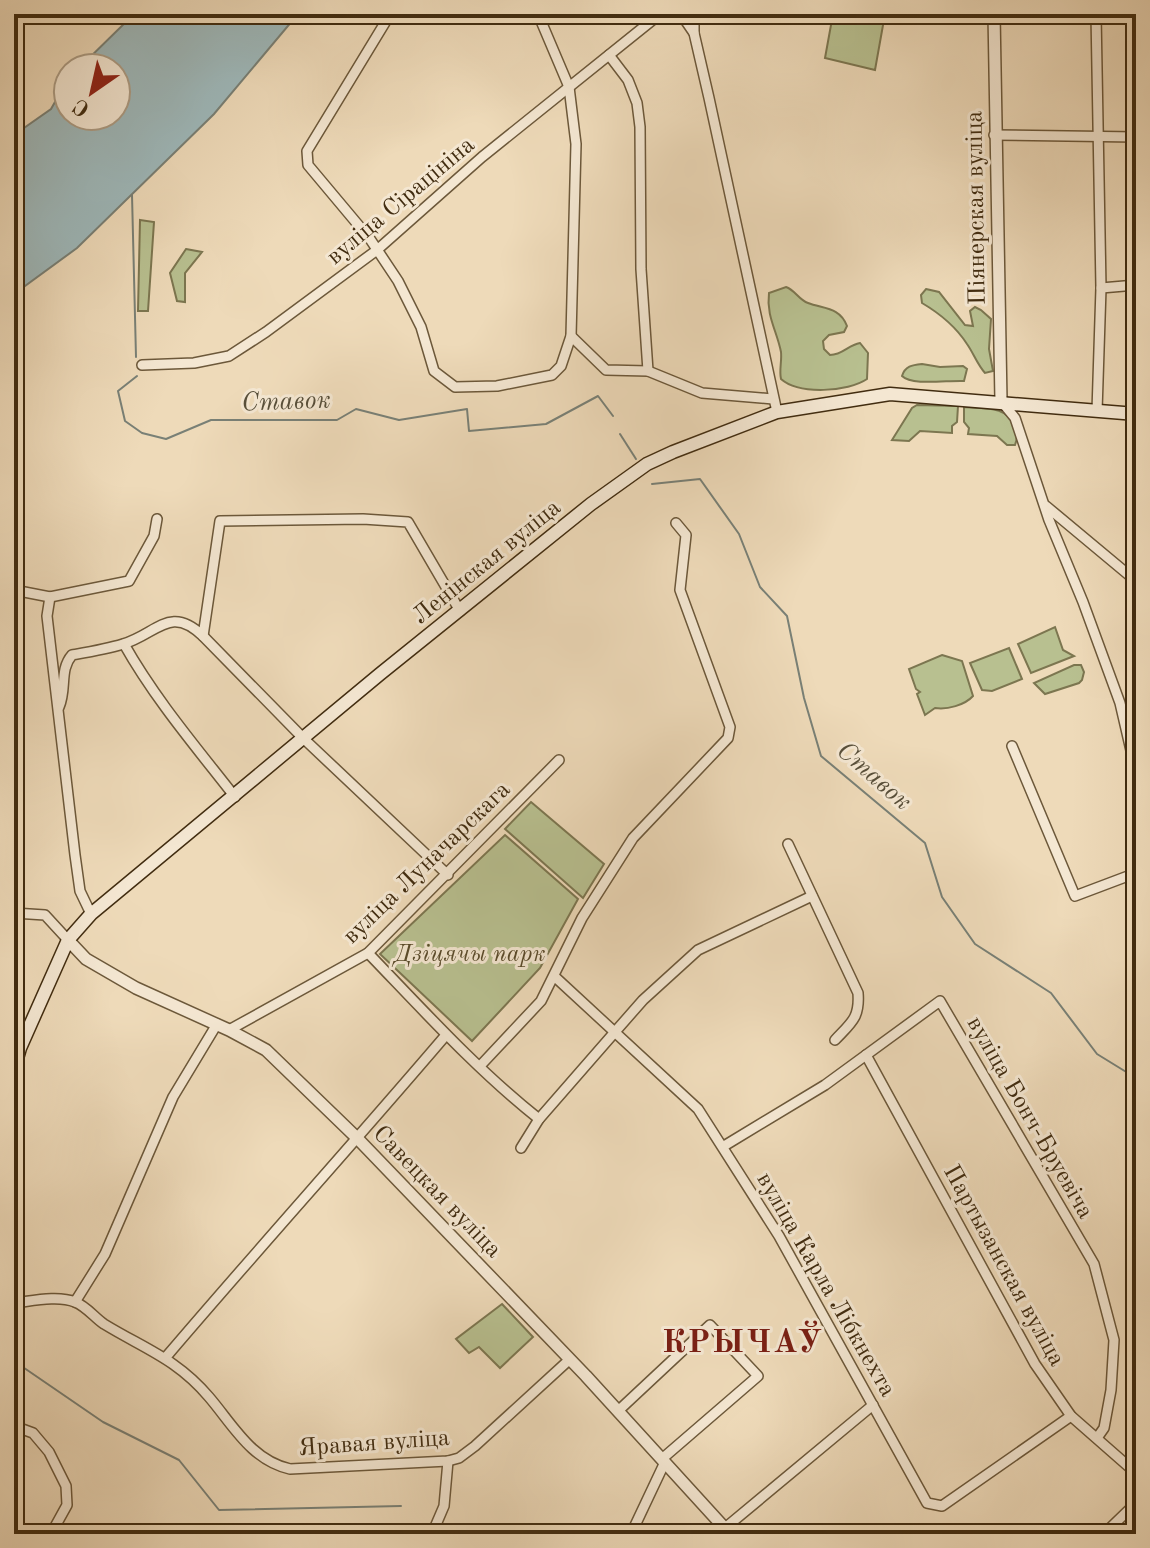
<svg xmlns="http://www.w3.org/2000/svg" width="1150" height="1548" viewBox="0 0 1150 1548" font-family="'Old Standard TT',serif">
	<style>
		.green { fill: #b8c090; stroke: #7c7650; stroke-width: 2 }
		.water { fill: #9eb8ba; stroke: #798076; stroke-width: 2 }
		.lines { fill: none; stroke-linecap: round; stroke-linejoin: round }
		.stream { stroke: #798076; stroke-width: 2 }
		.minor-casing { stroke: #6c583a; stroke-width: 12 }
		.tertiary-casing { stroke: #6c583a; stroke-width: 14 }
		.secondary-casing { stroke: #412c10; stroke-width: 15 }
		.minor { stroke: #f4e7d2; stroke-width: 9 }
		.tertiary { stroke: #f4e7d2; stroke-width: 11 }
		.secondary { stroke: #f4e7d2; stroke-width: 12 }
		.labels { text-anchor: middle; stroke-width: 6; stroke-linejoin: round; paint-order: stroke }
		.street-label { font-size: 24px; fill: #412c10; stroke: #f4e7d2 }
		.park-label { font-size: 24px; font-style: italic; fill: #594a2a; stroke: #f4e7d2 }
		.water-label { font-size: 26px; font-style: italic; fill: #584f3a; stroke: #f4e7d2 }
		.district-label { font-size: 32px; font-weight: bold; letter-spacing: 2px; fill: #7a1f14; stroke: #f4e7d2 }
	</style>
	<rect width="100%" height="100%" fill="#eedab9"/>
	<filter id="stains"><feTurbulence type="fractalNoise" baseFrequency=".0025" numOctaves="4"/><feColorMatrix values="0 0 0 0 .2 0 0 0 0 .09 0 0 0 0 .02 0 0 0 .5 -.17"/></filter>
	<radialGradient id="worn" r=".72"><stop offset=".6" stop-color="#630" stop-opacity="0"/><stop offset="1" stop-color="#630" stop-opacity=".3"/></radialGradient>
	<!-- green -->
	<g class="green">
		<polygon points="833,14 885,14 875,70 825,58"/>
		<polygon points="140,220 154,222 148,311 138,311"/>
		<polygon points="186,249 202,252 185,273 185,302 177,301 170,273"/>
		<path d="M786,287C795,290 799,300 808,303C824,309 840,307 847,326L844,332L829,335L823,341L824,349L830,355C843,355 848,345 860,343L868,353L867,379C848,392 799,395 781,379C779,370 782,361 781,352C777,331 766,316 769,293Z"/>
		<path d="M926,289L939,292L965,325L973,326L970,311L975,307L981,310L991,319L989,349L993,371L985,373C977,364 974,354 967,344C956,327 939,313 922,303L921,295Z"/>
		<path d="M922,364L940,367L963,366L967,369L964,381C948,380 912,386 902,376C905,366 912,365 922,364Z"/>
		<polygon points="917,405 958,406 957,422 952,426 952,433 920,431 909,441 892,440 912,408"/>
		<path d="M964,407C984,409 1007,405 1014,426C1017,434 1018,437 1015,445H1007L997,436L968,434L969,428L964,422Z"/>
		<polygon points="1055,627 1063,650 1074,656 1031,673 1018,644"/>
		<polygon points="1009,648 1022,679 992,691 982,690 970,663"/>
		<path d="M942,655L962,661L973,696C965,705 947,710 935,708L925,715L917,694L920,692L916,689L909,669Z"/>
		<polygon points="1074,665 1081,665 1084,672 1082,680 1079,683 1045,694 1034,683"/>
		<polygon points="531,802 604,864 583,898 505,829"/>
		<polygon points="505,835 578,899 540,968 472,1041 380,954"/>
		<polygon points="502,1304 533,1337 500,1368 479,1347 469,1353 456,1339"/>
	</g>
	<!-- water -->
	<polygon class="water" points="134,14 298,14 214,114 77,248 14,294 14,135 51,109 68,79 68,116 116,116 116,68 79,68"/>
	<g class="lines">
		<!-- stream -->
		<g class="stream">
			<polyline points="132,195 136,357"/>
			<polyline points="137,376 118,391 125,421 142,433 166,439 211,420 337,420 356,409 399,420 467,409 469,431 546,424 598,396 613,416"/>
			<polyline points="620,434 636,459"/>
			<polyline points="652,484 700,479 739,534 760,587 787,616 804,698 821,756 925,843 942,897 975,944 1051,993 1097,1054 1136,1078"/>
			<polyline points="14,1361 103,1422 179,1460 219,1510 401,1506"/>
		</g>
		<!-- minor casing -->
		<g class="minor-casing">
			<g id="minor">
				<polyline points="681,14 694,33 709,98 777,412"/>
				<polyline points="1096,14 1101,288 1097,411"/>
				<polyline points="386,21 307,151 308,165 370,239 398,281 421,327 434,371 455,387 497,386 552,375 561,366 571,336 576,144 569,87 538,14"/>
				<polyline points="694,33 694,14"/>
				<polyline points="609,55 628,80 637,103 640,127 641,269 648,371"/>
				<polyline points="994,135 1136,137"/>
				<polyline points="1101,288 1136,285"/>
				<polyline points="571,336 606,370 648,371 702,393 773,399"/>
				<polyline points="142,365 194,363 229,356 266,332 377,250 482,157 660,14"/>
				<polyline points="1001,401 1015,418 1049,520 1083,602 1120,703 1136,772"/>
				<polyline points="1046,506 1136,581"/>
				<polyline points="14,590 50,597 129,581 154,536 157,519"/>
				<polyline points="50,597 47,616 75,855 80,891 91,914"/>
				<polyline points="203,636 303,738 448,875"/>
				<path d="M124,644C155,699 196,747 235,797"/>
				<path d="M59,707C67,689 59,670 72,655C89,652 107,649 123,644C157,634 170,604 203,636L220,521L363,519L408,522L460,611"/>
				<polyline points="1012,746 1075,896 1136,873"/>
				<path d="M788,844L858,993C860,1018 851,1023 835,1040"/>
				<polyline points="14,913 45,915 68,940"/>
				<path d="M368,953C423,1010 477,1070 539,1119"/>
				<polyline points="554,976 698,1109 779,1236 927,1503 942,1506 1071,1416"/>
				<polyline points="229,1030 368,953 559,760"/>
				<polyline points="866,1055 1035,1364 1071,1416 1136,1473"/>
				<polyline points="480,1066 541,1001 582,918 633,838 728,738 730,727 680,590 686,535 676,523"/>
				<polyline points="724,1146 825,1085 940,1001 1094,1264 1114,1340 1111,1390 1104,1428 1097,1438"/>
				<polyline points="521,1148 539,1119 614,1033 643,1000 698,950 812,896"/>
				<polyline points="75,1302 105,1254 173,1097 217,1024"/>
				<path d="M14,1303C32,1301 58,1295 75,1302C86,1306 95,1318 104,1324C145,1349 177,1359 209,1397C233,1425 251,1460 290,1469L448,1461L459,1458L475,1446L569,1360"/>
				<path d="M166,1357C258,1249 354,1143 446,1035"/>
				<polyline points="618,1411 710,1325 758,1376 663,1458"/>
				<polyline points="14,1426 33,1433 49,1452 66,1486 67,1505 51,1534"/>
				<polyline points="725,1528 873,1405"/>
				<polyline points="432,1534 444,1506 448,1461"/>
				<polyline points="631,1534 665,1462"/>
				<polyline points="1104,1534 1136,1503"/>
			</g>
		</g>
		<!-- tertiary casing -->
		<g class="tertiary-casing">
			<g id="tertiary">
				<polyline points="994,14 1001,401"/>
				<polyline points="68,940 86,959 136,988 229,1030 266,1050 357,1138 586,1376 730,1534"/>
			</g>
		</g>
		<!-- secondary casing -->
		<g class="secondary-casing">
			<polyline id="secondary" points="14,1069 20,1048 68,940 91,914 380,674 591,504 647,464 673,452 777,412 890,394 1136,414"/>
		</g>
		<!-- minor -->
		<use href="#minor" class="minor"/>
		<!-- tertiary -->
		<use href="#tertiary" class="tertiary"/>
		<!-- secondary -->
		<use href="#secondary" class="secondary"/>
	</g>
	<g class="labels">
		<!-- street labels -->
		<g class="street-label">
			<text transform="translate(400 200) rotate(-40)" y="8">вуліца Сірацініна</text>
			<text transform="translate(975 208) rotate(-91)" y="8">Піянерская вуліца</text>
			<text transform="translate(486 561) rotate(-39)" y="8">Ленінская вуліца</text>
			<text transform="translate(426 862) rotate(-44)" y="8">вуліца Луначарскага</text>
			<text transform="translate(1031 1117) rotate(60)" y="8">вуліца Бонч-Бруевіча</text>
			<text transform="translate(438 1191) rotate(46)" y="8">Савецкая вуліца</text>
			<text transform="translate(1005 1265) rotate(61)" y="8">Партызанская вуліца</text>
			<text transform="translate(827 1284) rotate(60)" y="8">вуліца Карла Лібкнехта</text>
			<text transform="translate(374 1442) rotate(-4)" y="8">Яравая вуліца</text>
		</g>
		<!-- park labels -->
		<g class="park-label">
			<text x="470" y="961">Дзіцячы парк</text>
		</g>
		<!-- water labels -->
		<g class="water-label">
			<text transform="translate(286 400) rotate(-2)" y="9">Ставок</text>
			<text transform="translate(875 775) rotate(41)" y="9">Ставок</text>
		</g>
		<!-- district labels -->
		<g class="district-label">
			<text x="743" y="1352">КРЫЧАЎ</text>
		</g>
	</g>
	<!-- margin -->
	<rect width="1150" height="1548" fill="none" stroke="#eedab9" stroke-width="48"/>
	<rect x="16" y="16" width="1118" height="1516" fill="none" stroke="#412c10" stroke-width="4"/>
	<rect x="24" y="24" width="1102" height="1500" fill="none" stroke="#412c10" stroke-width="2"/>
	<!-- north arrow -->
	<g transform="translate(92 92) rotate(214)"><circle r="38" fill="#f4e7d2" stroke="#ac9c84" stroke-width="2"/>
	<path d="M0-6L14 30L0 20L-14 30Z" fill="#8f2418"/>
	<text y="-12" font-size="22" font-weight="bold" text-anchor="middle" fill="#412c10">С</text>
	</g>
	<rect width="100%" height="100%" filter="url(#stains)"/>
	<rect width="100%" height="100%" fill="url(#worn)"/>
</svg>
